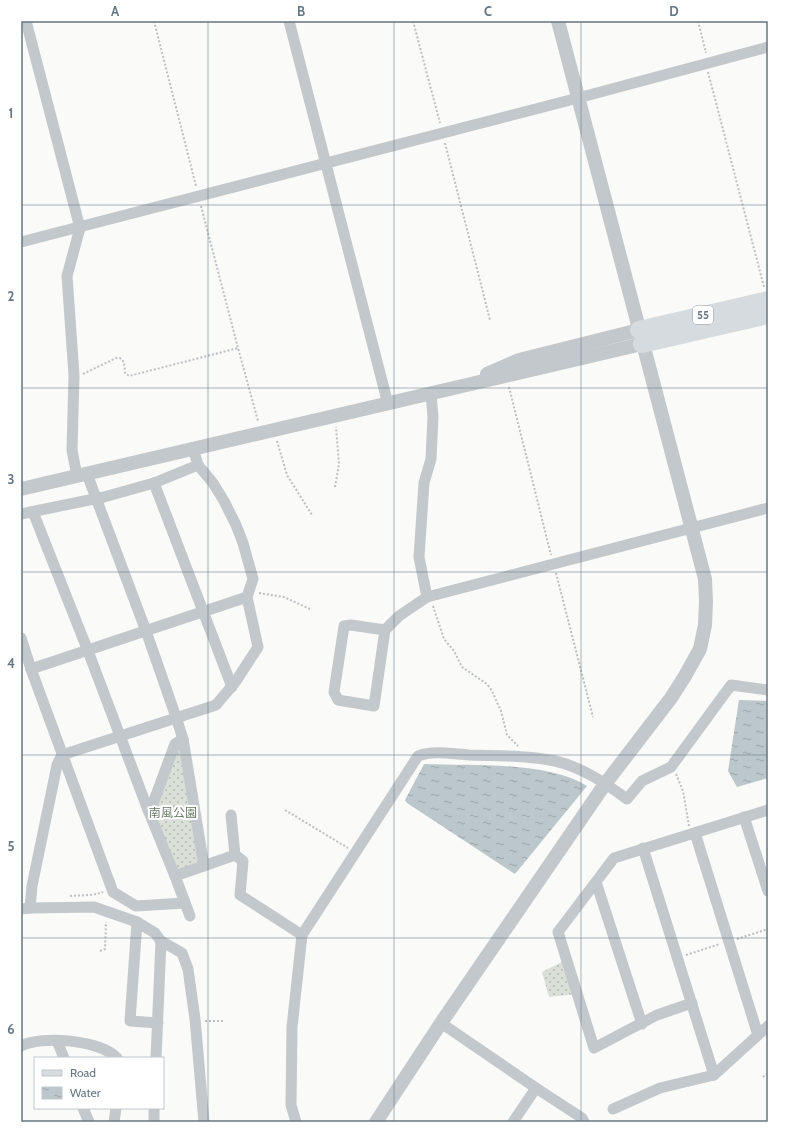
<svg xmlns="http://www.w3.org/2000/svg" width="789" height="1143" viewBox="0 0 789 1143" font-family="Cabin,'Noto Sans JP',sans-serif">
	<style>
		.grass { fill: url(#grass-dots) }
		.water { fill: url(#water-ripples) }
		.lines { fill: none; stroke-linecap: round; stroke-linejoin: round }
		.path { stroke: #bbbfc2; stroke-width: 2; stroke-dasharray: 2 2; stroke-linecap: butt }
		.minor { stroke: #c3c8cc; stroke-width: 11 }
		.tertiary { stroke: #c3c8cc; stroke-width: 14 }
		.primary { stroke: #d6dbdf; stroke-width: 18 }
		.grid { fill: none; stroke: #657683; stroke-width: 1; stroke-opacity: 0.55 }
		.labels { text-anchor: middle; stroke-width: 4; stroke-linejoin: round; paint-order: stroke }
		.shield { fill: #fff; stroke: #939fa8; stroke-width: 1 }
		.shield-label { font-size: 11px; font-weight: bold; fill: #657683 }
		.park-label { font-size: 12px; fill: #687a64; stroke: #fff }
		.neatline { fill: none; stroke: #657683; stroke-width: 1.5 }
		.grid-label { font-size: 13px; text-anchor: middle; font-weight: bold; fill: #657683 }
	</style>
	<defs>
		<pattern id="grass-dots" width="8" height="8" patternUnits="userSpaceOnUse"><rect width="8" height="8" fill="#dadfd7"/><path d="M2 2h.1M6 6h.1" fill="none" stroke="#b4b9b4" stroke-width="1.8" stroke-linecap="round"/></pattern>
		<pattern id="water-ripples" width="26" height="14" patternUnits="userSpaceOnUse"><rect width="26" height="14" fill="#bbc7cb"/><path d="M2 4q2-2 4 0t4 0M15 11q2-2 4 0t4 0" fill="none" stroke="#9ca6aa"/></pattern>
	</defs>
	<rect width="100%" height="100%" fill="#fafaf8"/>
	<!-- grass -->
	<g class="grass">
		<polygon points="183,739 204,866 175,876 152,806"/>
		<polygon points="566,960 577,994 549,997 542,972"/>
	</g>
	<!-- water -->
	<g class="water">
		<polygon points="739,700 768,701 768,778 737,787 728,771"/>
		<path d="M424,764C472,766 547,761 587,786L515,874L407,803L405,800Z"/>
	</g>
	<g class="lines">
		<!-- path -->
		<g class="path">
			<polyline points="154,21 196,186"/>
			<polyline points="413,21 440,123"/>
			<polyline points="698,21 706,53"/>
			<polyline points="708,72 764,287"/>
			<polyline points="445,143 490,320"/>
			<polyline points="201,206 238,348"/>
			<polyline points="83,374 116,358 120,358 124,362 125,373 129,376 238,348 258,421"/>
			<polyline points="509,387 551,555"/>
			<polyline points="277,441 287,475 312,515"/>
			<polyline points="335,487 339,464 336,427"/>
			<polyline points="556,573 593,717"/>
			<polyline points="259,593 284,597 312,610"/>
			<polyline points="433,606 444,639 454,651 462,667 487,684 492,691 501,711 507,735 518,746"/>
			<polyline points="676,774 683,791 689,826"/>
			<polyline points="285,810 348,848"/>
			<path d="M70,896C81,895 93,896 103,892"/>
			<polyline points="737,939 768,929"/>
			<polyline points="100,951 105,949 106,922"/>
			<polyline points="686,955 720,944"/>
			<polyline points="205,1021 224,1021"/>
			<polyline points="763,1077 768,1073"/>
		</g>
		<!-- minor -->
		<g class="minor">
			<polyline points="26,21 80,228 67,276 74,375 72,450 77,476"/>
			<polyline points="289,21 388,404"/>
			<polyline points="21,242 578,98 768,47"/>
			<polyline points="87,474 146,631 176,717 183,739 204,866"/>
			<polyline points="154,483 232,687"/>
			<polyline points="33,512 88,651 148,810"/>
			<polyline points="21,514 104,497 154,483 198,465 193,448"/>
			<polyline points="427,597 419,557 424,483 431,459 433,417 431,394"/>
			<polyline points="385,630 374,706 338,700 334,692 344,626 351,625 385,630 399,616 427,597 768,508"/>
			<polyline points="21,638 31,669 113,892 136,906 185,903"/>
			<polyline points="31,669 247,597"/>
			<polyline points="183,739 175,744 152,806 148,810 175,876 190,916"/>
			<polyline points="231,815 235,855"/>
			<polyline points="744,817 768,891"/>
			<polyline points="695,833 758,1035"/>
			<polyline points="643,848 714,1075 768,1026"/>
			<polyline points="175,876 235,855 243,861 240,895 302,935"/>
			<polyline points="596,882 642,1024"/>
			<polyline points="30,908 32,886 57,765 62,755 216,705 236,681 258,647 247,597 253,579 243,543 236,525 224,501 213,483 198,465"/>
			<polyline points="21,909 30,908 94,907 137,922 155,933 161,941 182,953 188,969 195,1019 204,1122"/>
			<polyline points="137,922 130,1021 158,1023"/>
			<polyline points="692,1003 657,1015 594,1048 558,932 614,858 768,810"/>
			<polyline points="441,1023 536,1088 513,1122"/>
			<polyline points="57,1041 64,1058"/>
			<path d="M21,1046C41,1035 101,1040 117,1058"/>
			<polyline points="156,1058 161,941"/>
			<polyline points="536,1088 582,1118 584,1122"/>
			<polyline points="83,1108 89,1122"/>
			<polyline points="613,1109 660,1088 714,1075"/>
			<polyline points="114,1122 116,1108"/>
			<polyline points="154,1122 154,1108"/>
			<path d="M296,1122L291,1105L292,1027L302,935L418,756C433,750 453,754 469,755C497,756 527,755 555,761C582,767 605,783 627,799L642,781L671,767L731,685L768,690"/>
		</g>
		<!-- tertiary -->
		<g class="tertiary">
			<polyline points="487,374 519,360 639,330"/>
			<polyline points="21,489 642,344"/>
			<polyline points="376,1122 441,1023 605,784 671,698 685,676 700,649 705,625 706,602 705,579 558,21"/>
		</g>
		<!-- primary -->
		<g class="primary">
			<polyline points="639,330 768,300"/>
			<polyline points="642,344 768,315"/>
		</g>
	</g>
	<!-- grid -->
	<path class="grid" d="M208,21V1122M394,21V1122M581,21V1122M21,205H768M21,388H768M21,572H768M21,755H768M21,938H768"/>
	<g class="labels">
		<!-- shield labels -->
		<rect class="shield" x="693" y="306" width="20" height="18" rx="3"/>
		<g class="shield-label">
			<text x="703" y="319">55</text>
		</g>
		<!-- park labels -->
		<g class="park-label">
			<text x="173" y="817">南風公園</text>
		</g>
	</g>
	<!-- border -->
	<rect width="789" height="1143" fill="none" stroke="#ffffff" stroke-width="44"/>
	<!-- legend -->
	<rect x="34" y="1057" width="130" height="52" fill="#ffffff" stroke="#c1c8cd"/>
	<rect x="42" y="1070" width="20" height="6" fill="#d6dbdf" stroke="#c1c8cd"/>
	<text x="70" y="1077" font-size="12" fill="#657683">Road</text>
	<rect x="42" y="1087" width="20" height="12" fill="url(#water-ripples)" stroke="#c1c8cd"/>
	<text x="70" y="1097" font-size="12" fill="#657683">Water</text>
	<rect x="22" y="22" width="745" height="1099" class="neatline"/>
	<g class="grid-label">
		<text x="115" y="16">A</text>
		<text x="301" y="16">B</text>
		<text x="488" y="16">C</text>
		<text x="674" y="16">D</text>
		<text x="11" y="118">1</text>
		<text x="11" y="301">2</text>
		<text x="11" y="484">3</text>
		<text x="11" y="668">4</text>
		<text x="11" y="851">5</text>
		<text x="11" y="1034">6</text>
	</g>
</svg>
